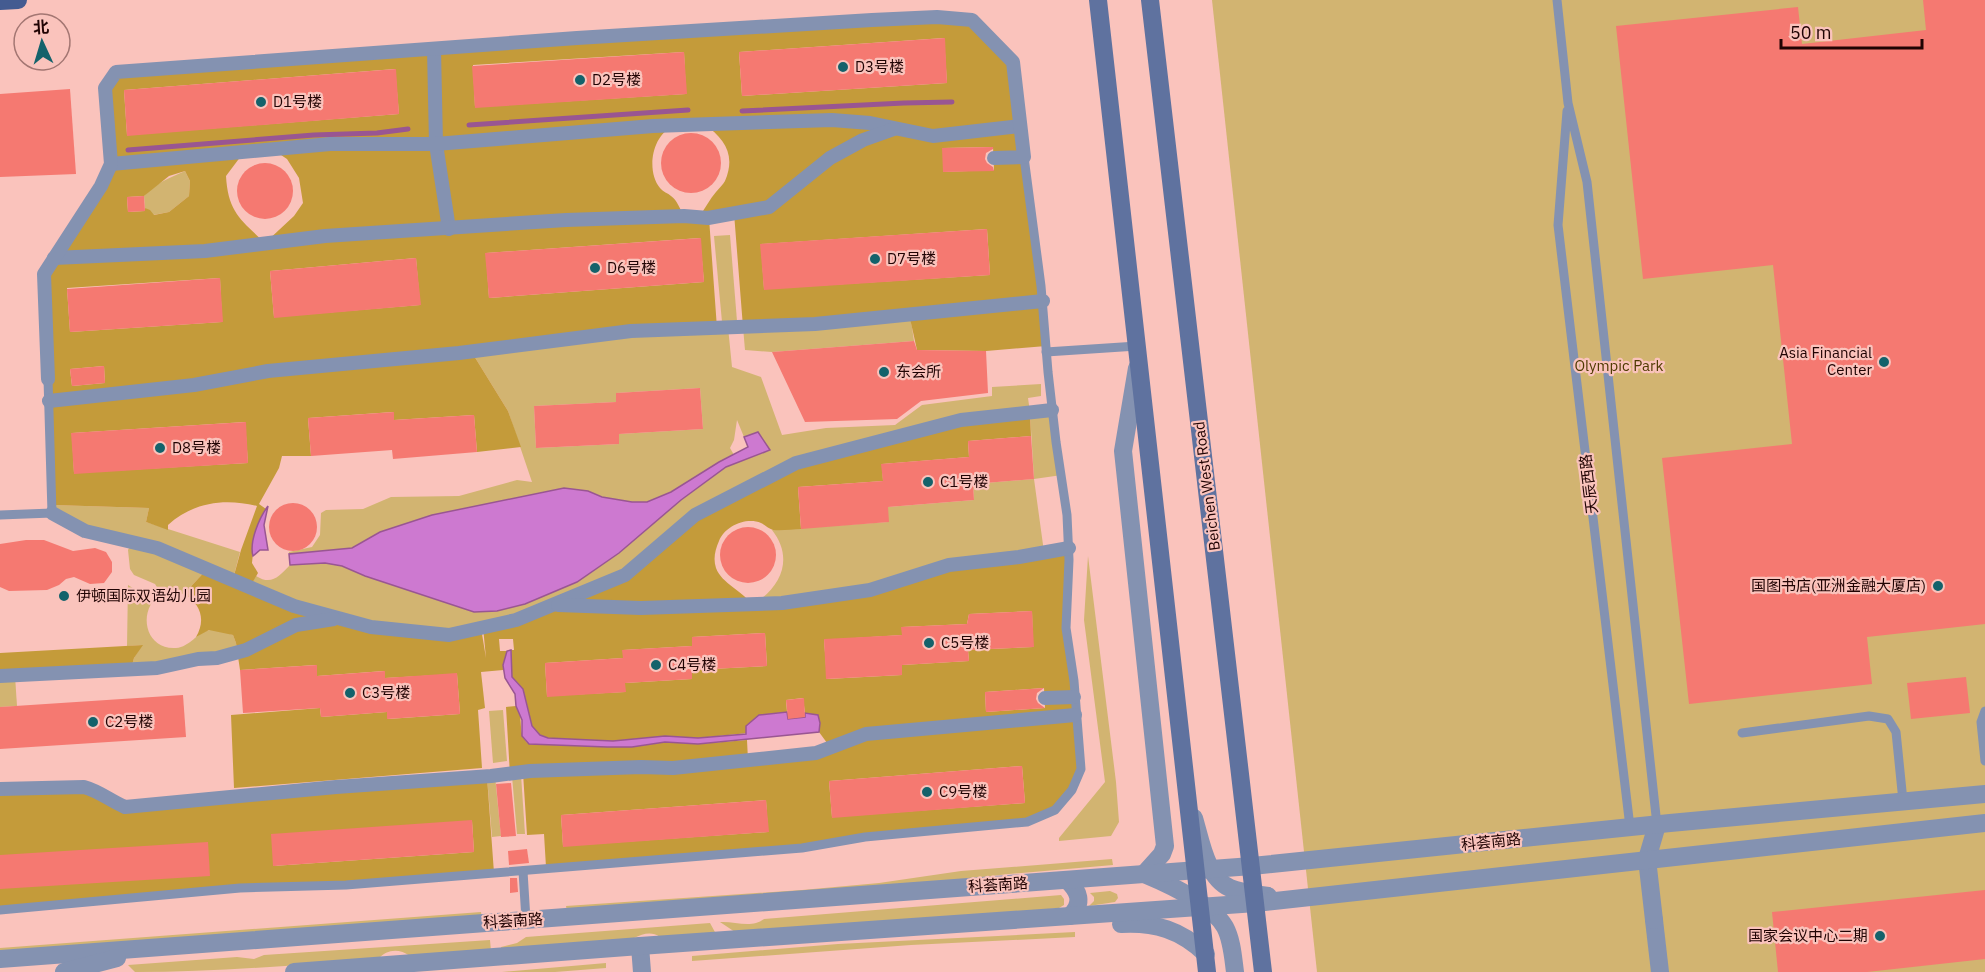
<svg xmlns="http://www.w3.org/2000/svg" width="1985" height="972" viewBox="0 0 1985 972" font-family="'IBM Plex Sans','Noto Sans SC',sans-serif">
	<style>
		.green { fill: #d2b471; fill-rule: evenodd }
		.forest { fill: #c49b3a; fill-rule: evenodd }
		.water { fill: #cd79d0; stroke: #995692; stroke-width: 1.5 }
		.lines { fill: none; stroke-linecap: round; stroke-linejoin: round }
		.stream { stroke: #995692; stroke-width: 5 }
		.building { fill: #f57971 }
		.service { stroke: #8492b1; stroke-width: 9 }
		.pedestrian { stroke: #8492b1; stroke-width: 14 }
		.minor { stroke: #8492b1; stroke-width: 18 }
		.tertiary { stroke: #8492b1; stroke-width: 18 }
		.secondary { stroke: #5f729f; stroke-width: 18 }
		.primary { stroke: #445b91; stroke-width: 18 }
		.poi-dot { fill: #14626b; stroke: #fac3bc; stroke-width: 2 }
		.labels { text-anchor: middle; stroke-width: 4.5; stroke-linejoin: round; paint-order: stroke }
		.poi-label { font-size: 15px; fill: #200303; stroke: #fac3bc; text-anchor: start }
		.park-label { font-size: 15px; fill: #4e3a01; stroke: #fac3bc }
		.street-label { font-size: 15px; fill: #200303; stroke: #fac3bc }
	</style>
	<rect width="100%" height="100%" fill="#fac3bc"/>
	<!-- green -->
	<g class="green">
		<polygon points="1212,0 1985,0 1985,972 1317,972"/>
		<path d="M185,171L190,181L189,196L169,212L153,215L145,208L144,196C155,183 170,178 185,171Z"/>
		<polygon points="730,235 737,321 722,322 714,236"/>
		<polygon points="910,314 914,341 772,352 745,350 743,327"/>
		<path d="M728,327L732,367L761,377L782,435L826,428L895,425L922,405L992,396V387L1041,384V396L1028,398L1030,412L1052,410L1062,475L1034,479L1044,552L870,590L761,599C785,580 791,554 772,530L888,522V507L974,500L973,484L1034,479L1030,413L796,463L625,575L516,620L449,635L371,627L250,587L256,576C272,586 279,576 290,565L325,563L342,566L365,576L474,612L497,611L525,604L577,582L619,553L681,500L726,467L769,450L758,432L744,437L737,420L734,440L730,448L734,455L719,462L671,492L647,502H632L602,497L588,491L564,488L432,515L380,532L352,548L289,554V552L312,547L320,535L321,513L326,510L363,509L391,497L459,496L517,480L532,482L508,411L471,351ZM700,388L703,429L619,434V444L536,448L534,406L616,402V393Z"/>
		<polygon points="53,505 149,508 146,522 240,552 233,579 208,568 184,594 173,592 162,595 155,584 134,575 130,569 128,550 132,542 52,513"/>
		<polygon points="1088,556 1116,782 1119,822 1111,836 1059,841 1059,838 1105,782 1084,620"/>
		<path d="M128,585L153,601C139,620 149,650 176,648C190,647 197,632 210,630C217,629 226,633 233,635L236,643L237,653L131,669L134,658L142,645L127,646Z"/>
		<polygon points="0,676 15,676 17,706 0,707"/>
		<polygon points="503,710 507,761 493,763 489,711"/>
		<polygon points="521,775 525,834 517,834 512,776"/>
		<polygon points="495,776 501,836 492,837 487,777"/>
		<polygon points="1112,859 1113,865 1009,874 912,885 567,912 566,906 802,890 879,883 961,871"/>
		<polygon points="1110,891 1117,894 1118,898 1115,902 1089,906 1094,901 1094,897 1090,893"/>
		<path d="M1061,895L1064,899V905L1059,908L1039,910L735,932L720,922C735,921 751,929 764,919Z"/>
		<polygon points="481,912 482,919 0,954 0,948"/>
		<path d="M710,923L716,934L660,937C651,931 643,934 634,938L501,951V947L517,943L526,937Z"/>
		<polygon points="1075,932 1075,937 911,945 692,961 692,956 838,944"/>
		<path d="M490,940L491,951L410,956C399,948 387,949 378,959C297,965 216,972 135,972L128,965L237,957L254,959L264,955Z"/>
		<polygon points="606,963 606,968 555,972 502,972"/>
	</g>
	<!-- forest -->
	<g class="forest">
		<path d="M937,17L972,20L1013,62L1030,215L1041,286L1046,346L986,351L917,350L909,314L815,324L743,327L734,213L709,218L717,328L631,331L471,351L508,411L521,447L477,452L474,415L394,420L393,412L308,418L311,456H282L279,468L259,504L266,509C254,525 254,546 252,563L258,573L250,587L294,606L371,627L449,635L481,628L486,658L483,627L516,619L625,575L695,515L796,463L961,420L1030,412L1031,436L968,441L969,457L882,464L883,481L798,487L801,529C793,529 782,531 773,530C769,529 765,525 761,523C746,517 725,526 719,541C715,550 713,559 716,568C722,584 742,590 751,604L782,603L870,590L949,565L1019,557L1069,548L1066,628L1074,681L1081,769L1072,790L1055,810L1027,822L865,837L802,848L546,867L544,834L527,835L523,773L510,775L506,707L516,706C525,718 516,735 529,744L632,747L665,742L698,744L747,740L748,760L816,753L830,747L819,732L820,723L818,715L805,713L803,698L786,700L787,712L759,715L746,726L748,733L698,738L665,736L613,741L548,738L540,735L532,726L523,689L512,677L511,650H514L513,639H499L500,651H507L503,670L481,672L485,708L478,710L482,768L234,788L231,715L320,708L321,717L387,712L388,719L460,714L457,674L385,678L384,671L317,676L316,665L240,670L236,643L233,635L209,630L196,637C206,620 201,604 184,594L208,568L233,579L241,550L257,506C225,498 193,502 168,525V530L146,522L149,508L53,505L44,275L101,186L111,164L105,88L116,72L577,38ZM944,38L947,83L742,96L739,52ZM684,52L686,94L475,107L473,65ZM395,69L399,114L127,135L124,90ZM704,124C725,139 736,155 725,181C723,185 719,188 716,192C710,199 705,208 700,216H684C680,209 677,200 671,196C668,193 663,192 660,188C646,171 652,136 672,127C680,123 694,125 704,124ZM993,147L994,170L943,172V148ZM272,149L287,159L299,178L303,203L294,216L265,243C241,220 228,212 226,176L244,152ZM185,171L190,181L189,196L169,212L154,215L150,210L145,208V211L128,212L127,197L144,196L169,176ZM987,229L990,275L764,289L761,244ZM700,238L704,282L489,298L486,253ZM416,258L420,305L274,317L270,271ZM220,278L222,322L70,332L67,288ZM104,366L105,383L72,386L70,369ZM245,422L248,463L74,473L72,433ZM1032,611L1033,647L968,650L969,661L902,665V675L827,679L824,640L902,635V627L967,624L969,614ZM765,633L767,666L692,670V679L625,683V692L547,696L545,663L623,658V650L692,646V637ZM1044,688L1045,708L986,712L985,692ZM1022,766L1025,803L832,817L829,781ZM766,800L768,832L563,846L561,815Z"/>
		<polygon points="143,645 134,658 131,669 0,676 0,653"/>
		<path d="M487,777L494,873L240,888L0,910V789L84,787L125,807ZM472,821L474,852L273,866Z"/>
	</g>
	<!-- water -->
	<g class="water">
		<polygon points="758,432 770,450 726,467 681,500 619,553 577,582 525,604 497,611 474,612 365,576 342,566 325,563 290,565 289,554 352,548 380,532 432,515 564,488 588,491 602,497 632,502 647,502 671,492 719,462 748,447 744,437"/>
		<path d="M268,506L264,525L268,550H260L253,556C249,542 259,518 268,506Z"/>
		<polygon points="511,650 512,677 523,689 532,726 540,735 548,738 613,741 665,736 698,738 746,734 746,726 759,715 787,712 788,719 805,717 805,713 818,715 820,723 819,732 698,744 665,742 632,747 607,747 529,744 522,736 522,720 516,706 515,694 505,678 503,665 507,651"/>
	</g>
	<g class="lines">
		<!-- stream -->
		<g class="stream">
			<polyline points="742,111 904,103 952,102"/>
			<polyline points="469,125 688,110"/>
			<polyline points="128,150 314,135 377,133 408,129"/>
		</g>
	</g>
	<!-- building -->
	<g class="building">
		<polygon points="1923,0 1985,0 1985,624 1867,637 1872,684 1689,704 1662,458 1792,444 1773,265 1643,279 1616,26 1798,7 1802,44 1926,30"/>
		<polygon points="945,38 947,83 742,96 739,52"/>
		<polygon points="684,52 687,94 475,108 472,66"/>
		<polygon points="396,69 399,114 127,136 124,90"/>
		<polygon points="70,89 76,174 0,177 0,94"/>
		<circle cx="691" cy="163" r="30"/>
		<polygon points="993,147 993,149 986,153 985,159 987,163 993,167 994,171 943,172 942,148"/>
		<circle cx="265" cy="191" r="28"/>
		<polygon points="144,196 145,211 128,212 127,197"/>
		<polygon points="987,229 990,275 764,290 760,244"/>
		<polygon points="701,238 704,282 489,298 485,253"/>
		<polygon points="416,258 421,305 274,318 270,271"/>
		<polygon points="220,278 223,322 70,332 67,289"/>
		<polygon points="914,341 917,350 986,351 988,393 921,401 897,419 805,422 772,352"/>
		<polygon points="104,366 105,383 72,386 70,369"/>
		<polygon points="700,388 703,429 619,434 619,444 536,448 534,406 616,402 616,393"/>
		<polygon points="394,412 394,420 474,415 477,452 393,459 392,450 311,456 308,418"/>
		<polygon points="246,422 248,463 74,474 71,433"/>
		<polygon points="1031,436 1034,479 973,484 974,500 888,507 889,522 801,529 798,487 883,481 881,464 969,457 968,441"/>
		<circle cx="293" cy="527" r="24"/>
		<circle cx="748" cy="555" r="28"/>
		<polygon points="26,540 44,540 73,551 95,548 106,552 112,562 112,572 104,583 90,584 74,577 66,579 59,585 47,590 9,591 0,587 0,544"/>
		<polygon points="1032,611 1034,647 968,650 969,661 902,665 902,675 826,679 824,639 902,635 901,627 967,624 969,614"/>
		<polygon points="765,633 767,666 692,670 692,679 625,683 626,692 547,697 545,663 623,658 622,650 692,646 692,637"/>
		<polygon points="317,665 317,676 385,671 385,678 457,673 460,714 387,719 387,712 321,717 320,708 243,713 240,670"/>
		<polygon points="1966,677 1970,713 1911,719 1907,683"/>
		<polygon points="1044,688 1037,693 1036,699 1038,703 1045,708 986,712 985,692"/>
		<polygon points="183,695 186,737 0,749 0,707"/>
		<polygon points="804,698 805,717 788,719 786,700"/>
		<polygon points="1022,766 1025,803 832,818 829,781"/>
		<polygon points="511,783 516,836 501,837 496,784"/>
		<polygon points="766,800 769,832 563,847 561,815"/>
		<polygon points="472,820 474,852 273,866 271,834"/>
		<polygon points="208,842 210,876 0,889 0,855"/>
		<polygon points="527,849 529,863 509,865 508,851"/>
		<polygon points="510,878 517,878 518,892 510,893"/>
		<polygon points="1985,890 1985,959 1867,972 1778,972 1772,912"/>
	</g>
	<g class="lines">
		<!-- service -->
		<g class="service">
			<polyline points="1557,0 1568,103 1587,182 1657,825"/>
			<polyline points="1567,111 1558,225 1630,827"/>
			<polyline points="1046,352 1137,346"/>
			<polyline points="0,515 52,513 48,379"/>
			<polyline points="1985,711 1981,722 1985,761"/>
			<polyline points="1742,733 1869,716 1888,719 1896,732 1903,801"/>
			<polyline points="523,871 526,920"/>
			<polyline points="0,910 240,888 346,885 802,848 865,837 1027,822 1055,810 1072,790 1081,769 1074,681 1066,628 1069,560 1067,515 1056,442 1048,372 1041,286 1024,157"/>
		</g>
		<!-- pedestrian -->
		<g class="pedestrian">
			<polyline points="434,49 436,144 449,229"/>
			<polyline points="111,164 330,144 436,144 653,126 832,120 870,123 933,136 1020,126"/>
			<polyline points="54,258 205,251 325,236 566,220 684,216 708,218 769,207 830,158 863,140 894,129"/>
			<polyline points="48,379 44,274 101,186 111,164 105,88 116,72 577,38 872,20 937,17 972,20 1013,62 1024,157 994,158"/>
			<polyline points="49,401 194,385 268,371 459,353 631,331 815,324 1043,301"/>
			<polyline points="52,513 85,531 157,548 294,606 371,627 449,635 516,620 625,575 695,515 796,463 961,420 1052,410"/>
			<polyline points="558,605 641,608 782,603 870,590 949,565 1019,557 1069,548"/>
			<polyline points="0,676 157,668 198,659 217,658 246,650 296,625 334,619"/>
			<polyline points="1045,698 1074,697"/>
			<path d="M0,789L84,787C99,791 111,801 125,807L336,787L491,776L530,771L641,767L673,768L816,753L866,734L1075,715"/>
		</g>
		<!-- minor -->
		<g class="minor">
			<polyline points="1654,920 1660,972"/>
			<polyline points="640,946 642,972"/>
		</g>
		<!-- tertiary -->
		<g class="tertiary">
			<path d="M1137,368L1123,451L1165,846L1162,854L1144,874C1168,884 1211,903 1225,927C1232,940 1233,957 1235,972"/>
			<path d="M1194,818C1201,841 1206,877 1230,888C1241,893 1256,894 1268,896"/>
			<path d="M1067,880C1079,891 1084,903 1070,916"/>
			<polyline points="1654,920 1647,859 1657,825"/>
			<path d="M1121,924C1155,922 1181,930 1206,954"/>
			<polyline points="0,959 1252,866 1670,823 1985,794"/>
			<polyline points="64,972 117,958"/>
			<polyline points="294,972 640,946 1256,903 1985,823"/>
		</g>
		<!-- secondary -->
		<g class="secondary">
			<polyline points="1098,0 1207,972"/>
			<polyline points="1150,0 1263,972"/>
		</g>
		<!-- primary -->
		<polyline class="primary" points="0,1 18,0"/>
	</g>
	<!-- markers -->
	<g class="poi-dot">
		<circle cx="843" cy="67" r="6"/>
		<circle cx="580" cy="80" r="6"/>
		<circle cx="261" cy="102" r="6"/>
		<circle cx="875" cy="259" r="6"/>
		<circle cx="595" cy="268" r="6"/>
		<circle cx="1884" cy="362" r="6"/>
		<circle cx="884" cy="372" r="6"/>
		<circle cx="160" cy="448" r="6"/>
		<circle cx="928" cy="482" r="6"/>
		<circle cx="1938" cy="586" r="6"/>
		<circle cx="64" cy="596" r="6"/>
		<circle cx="929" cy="643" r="6"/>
		<circle cx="656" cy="665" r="6"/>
		<circle cx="350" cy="693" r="6"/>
		<circle cx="93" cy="722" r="6"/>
		<circle cx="927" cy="792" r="6"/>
		<circle cx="1880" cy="936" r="6"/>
	</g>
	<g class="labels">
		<!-- poi labels -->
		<g class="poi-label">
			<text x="855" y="72">D3号楼</text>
			<text x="592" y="85">D2号楼</text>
			<text x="273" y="107">D1号楼</text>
			<text x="887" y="264">D7号楼</text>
			<text x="607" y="273">D6号楼</text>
			<text x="1872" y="358" text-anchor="end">Asia Financial<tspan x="1872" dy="17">Center</tspan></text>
			<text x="896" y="377">东会所</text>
			<text x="172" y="453">D8号楼</text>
			<text x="940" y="487">C1号楼</text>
			<text x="1926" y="591" text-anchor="end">国图书店(亚洲金融大厦店)</text>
			<text x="76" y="601">伊顿国际双语幼儿园</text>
			<text x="941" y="648">C5号楼</text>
			<text x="668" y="670">C4号楼</text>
			<text x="362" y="698">C3号楼</text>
			<text x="105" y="727">C2号楼</text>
			<text x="939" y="797">C9号楼</text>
			<text x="1868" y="941" text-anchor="end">国家会议中心二期</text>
		</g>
		<!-- park labels -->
		<g class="park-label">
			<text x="1619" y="371">Olympic Park</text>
		</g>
		<!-- street labels -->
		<g class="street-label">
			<text transform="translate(1589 484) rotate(-97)" y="5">天辰西路</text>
			<text transform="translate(1207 486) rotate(-97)" y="5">Beichen West Road</text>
			<text transform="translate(1491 842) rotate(-6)" y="5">科荟南路</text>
			<text transform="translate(998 885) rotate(-4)" y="5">科荟南路</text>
			<text transform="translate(513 921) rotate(-4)" y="5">科荟南路</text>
		</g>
	</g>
	<!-- north arrow -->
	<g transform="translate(42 42) rotate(356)"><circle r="28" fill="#fac3bc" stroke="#a37672" stroke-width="1.5"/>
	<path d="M0-4.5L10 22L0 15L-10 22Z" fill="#14626b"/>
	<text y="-9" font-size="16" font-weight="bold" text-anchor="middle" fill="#200303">北</text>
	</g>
	<!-- scale -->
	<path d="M1781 39v9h141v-9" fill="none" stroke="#200303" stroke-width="3"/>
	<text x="1790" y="39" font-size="18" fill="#200303" stroke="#fac3bc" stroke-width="4.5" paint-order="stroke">50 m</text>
</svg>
